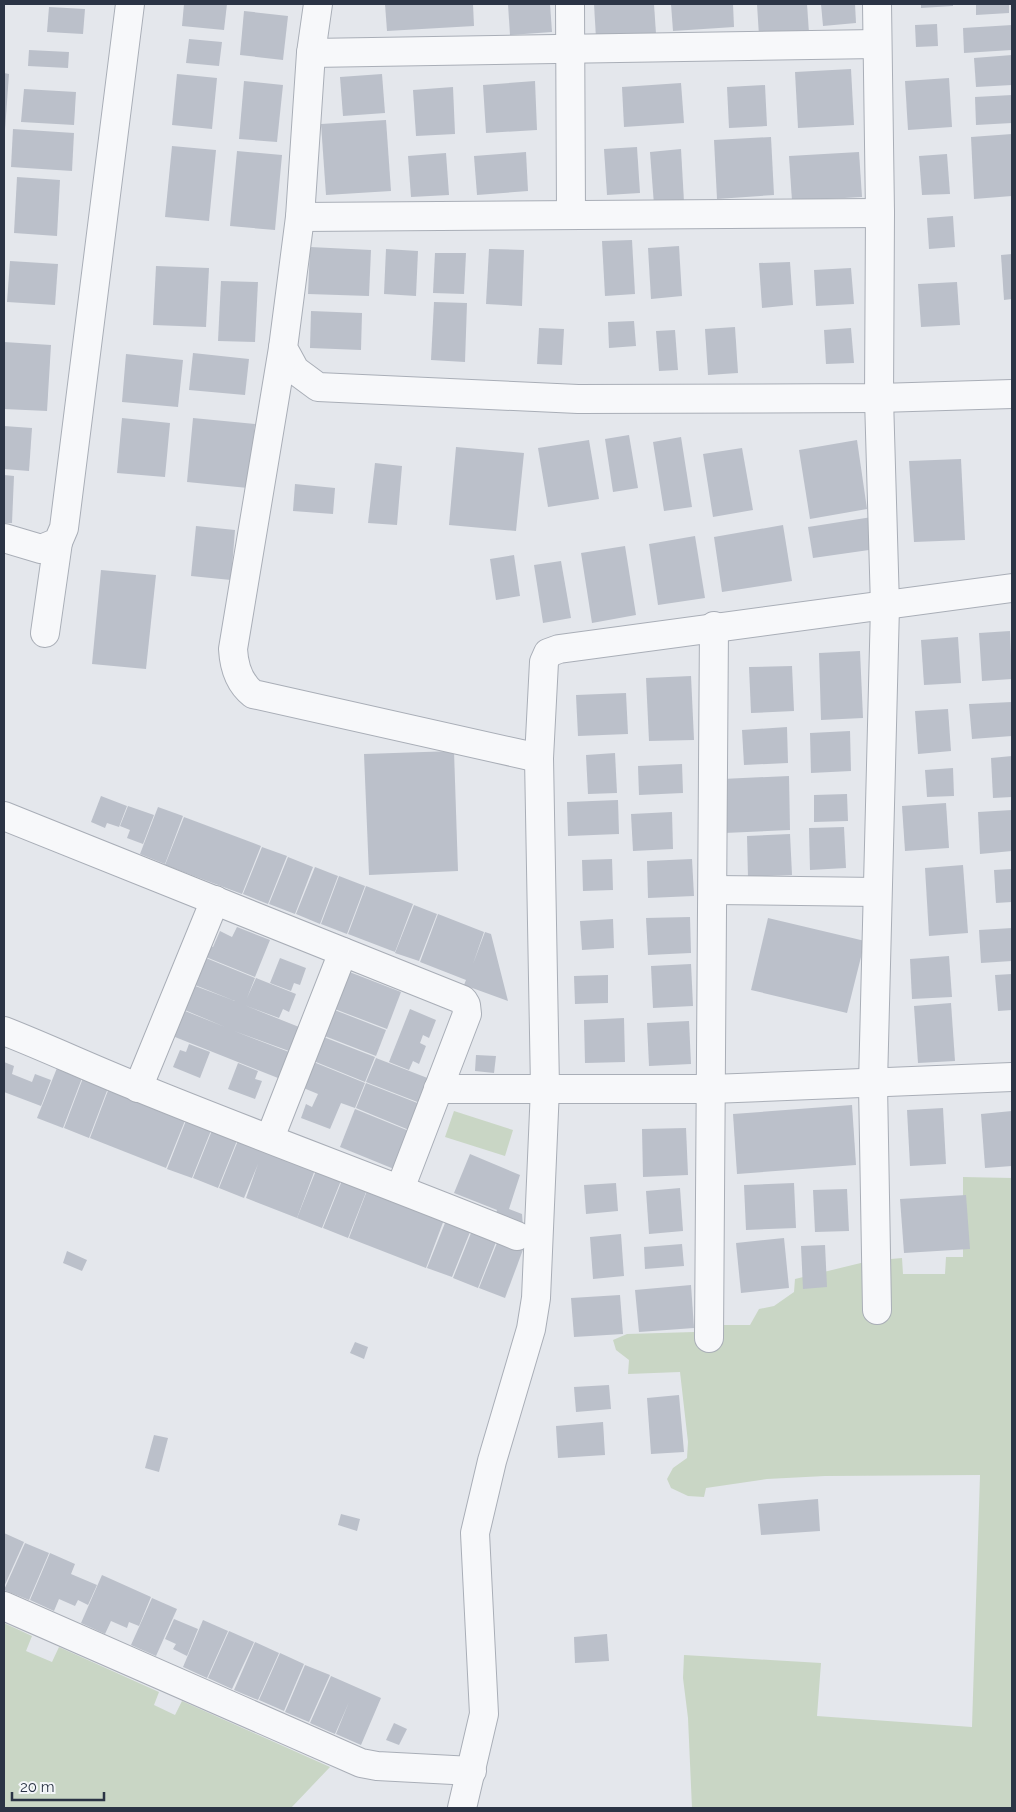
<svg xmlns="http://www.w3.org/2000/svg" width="1016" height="1812" viewBox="0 0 1016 1812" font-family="Raleway,sans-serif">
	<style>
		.green { fill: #c9d6c5 }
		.building { fill: #bbc0ca }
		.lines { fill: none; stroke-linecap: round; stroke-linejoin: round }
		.street-casing { stroke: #a9aeb7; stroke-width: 30 }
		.street { stroke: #f7f8fa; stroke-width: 28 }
	</style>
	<rect width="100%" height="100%" fill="#e4e7ec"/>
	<!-- green -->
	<g class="green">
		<polygon points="454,1111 513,1130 505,1156 445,1137"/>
		<polygon points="963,1177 1012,1178 1012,1808 692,1808 688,1718 683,1678 684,1655 821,1663 817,1716 972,1727 980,1475 825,1476 767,1479 706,1488 704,1497 688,1496 671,1488 667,1479 673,1468 687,1458 688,1442 680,1372 628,1374 629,1360 616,1350 613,1340 627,1334 694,1332 696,1325 750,1325 759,1309 774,1306 794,1292 795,1279 869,1261 902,1258 903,1274 945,1274 946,1257 963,1257"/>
		<polygon points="4,1623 32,1636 26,1651 52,1662 59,1647 159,1692 154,1705 175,1715 182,1701 330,1767 291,1808 4,1808"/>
	</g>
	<!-- building -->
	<g class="building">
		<polygon points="184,4 227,4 224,30 182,26"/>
		<polygon points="385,4 473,4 474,26 387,31"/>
		<polygon points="508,4 550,4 552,32 510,35"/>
		<polygon points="594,4 654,4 656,34 596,38"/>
		<polygon points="671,4 733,4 734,27 673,31"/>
		<polygon points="757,4 807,4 809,33 759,36"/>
		<polygon points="821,4 855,4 856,23 823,26"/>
		<polygon points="921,4 953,4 953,6 921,8"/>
		<polygon points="976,4 1009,4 1009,13 976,15"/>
		<polygon points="49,7 85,9 83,34 47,32"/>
		<polygon points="244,11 288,16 283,60 240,55"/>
		<polygon points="937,24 938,46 916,47 915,25"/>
		<polygon points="1012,25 1012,50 964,53 963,28"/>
		<polygon points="189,39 222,42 219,66 186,63"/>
		<polygon points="29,50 69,52 68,68 28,66"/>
		<polygon points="1012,55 1012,85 976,87 974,58"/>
		<polygon points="851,69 854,125 798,128 795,72"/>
		<polygon points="4,73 9,74 5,130 4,130"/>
		<polygon points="177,74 217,78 212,129 172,125"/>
		<polygon points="382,74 385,113 343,116 340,77"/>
		<polygon points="949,78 952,127 908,130 905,81"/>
		<polygon points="244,81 283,85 277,142 239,139"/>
		<polygon points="535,81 537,130 486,133 483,85"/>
		<polygon points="681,83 684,123 624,127 622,87"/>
		<polygon points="765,85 767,126 729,128 727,87"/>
		<polygon points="453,87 455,134 416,136 413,90"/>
		<polygon points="24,89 76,92 74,125 21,122"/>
		<polygon points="1012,95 1012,123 976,125 975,97"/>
		<polygon points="386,120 391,191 326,195 321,124"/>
		<polygon points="13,129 74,133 72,171 11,167"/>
		<polygon points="1012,134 1012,196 974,199 971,137"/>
		<polygon points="771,137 774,195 717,199 714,140"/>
		<polygon points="172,146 216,150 209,221 165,217"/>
		<polygon points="637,147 640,193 607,195 604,149"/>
		<polygon points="681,149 684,202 654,205 650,152"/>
		<polygon points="237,151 282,155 275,230 230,226"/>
		<polygon points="526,152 528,191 477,195 474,156"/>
		<polygon points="859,152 862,197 792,201 789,156"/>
		<polygon points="446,153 449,195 411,197 408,156"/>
		<polygon points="947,154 950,194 922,195 919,156"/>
		<polygon points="17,177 60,180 57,236 14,233"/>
		<polygon points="953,216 955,247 929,249 927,218"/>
		<polygon points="632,240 635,294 605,296 602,241"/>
		<polygon points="679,246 682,296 651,299 648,248"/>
		<polygon points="310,247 371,250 369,296 308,294"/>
		<polygon points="386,249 418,251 416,296 384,294"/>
		<polygon points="489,249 524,250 522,306 486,304"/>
		<polygon points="435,253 466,253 464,294 433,293"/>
		<polygon points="1012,254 1012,299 1004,300 1001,255"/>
		<polygon points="10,261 58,264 55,305 7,302"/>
		<polygon points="790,262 793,305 762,308 759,263"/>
		<polygon points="156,266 209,268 206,327 153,325"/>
		<polygon points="851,268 854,304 816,306 814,270"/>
		<polygon points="221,281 258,282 255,342 218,341"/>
		<polygon points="957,282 960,325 921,327 918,284"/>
		<polygon points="434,302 467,303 465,362 431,360"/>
		<polygon points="311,311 362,313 361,350 310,348"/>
		<polygon points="634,321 636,346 609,348 608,322"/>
		<polygon points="735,327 738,373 708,375 705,329"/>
		<polygon points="539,328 564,329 562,365 537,364"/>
		<polygon points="851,328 854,363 826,364 824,330"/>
		<polygon points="675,330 678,370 659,371 656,331"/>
		<polygon points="4,342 51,345 47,411 4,409"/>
		<polygon points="193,353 249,359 245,395 189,390"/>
		<polygon points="126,354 183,360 178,407 122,402"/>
		<polygon points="122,418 170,423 165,477 117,473"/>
		<polygon points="193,418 255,424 248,488 187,482"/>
		<polygon points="4,426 32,428 29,471 4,469"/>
		<polygon points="629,435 638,488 613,492 605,439"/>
		<polygon points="681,437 692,507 664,511 653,442"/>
		<polygon points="589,440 599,499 548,507 538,448"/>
		<polygon points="857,440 867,509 810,519 799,450"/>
		<polygon points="456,447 524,453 516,531 449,525"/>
		<polygon points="742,448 753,510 713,517 703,454"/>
		<polygon points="961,459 965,540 914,542 909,461"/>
		<polygon points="375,463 402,466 397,525 368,523"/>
		<polygon points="4,475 14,476 12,523 4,523"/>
		<polygon points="295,484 335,488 333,514 293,511"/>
		<polygon points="872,517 876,549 813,558 808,527"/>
		<polygon points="783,525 792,581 722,592 714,537"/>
		<polygon points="196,526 235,530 231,580 191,576"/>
		<polygon points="695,536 705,598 658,605 649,544"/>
		<polygon points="625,546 636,615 592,623 581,553"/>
		<polygon points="514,555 520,596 496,600 490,559"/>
		<polygon points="561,561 571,618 543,623 534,565"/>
		<polygon points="101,570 156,575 146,669 92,664"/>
		<polygon points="1010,631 1012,679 982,681 979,633"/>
		<polygon points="958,637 961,683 924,685 921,640"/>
		<polygon points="860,651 863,718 821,720 819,653"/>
		<polygon points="792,666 794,711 751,713 749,667"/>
		<polygon points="691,676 694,740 649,741 646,678"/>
		<polygon points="626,693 628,734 578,736 576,695"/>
		<polygon points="1012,702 1012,736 972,739 969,704"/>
		<polygon points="948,709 951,751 918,754 915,711"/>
		<polygon points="787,727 788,763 744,765 742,730"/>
		<polygon points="850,731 851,771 811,773 810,733"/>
		<polygon points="454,751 458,871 369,875 364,754"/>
		<polygon points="615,753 617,793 588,794 586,755"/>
		<polygon points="1012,756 1012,797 993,798 991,758"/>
		<polygon points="682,764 683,793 639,795 638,766"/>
		<polygon points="953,768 954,796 927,797 925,770"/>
		<polygon points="789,776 790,830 724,833 722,779"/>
		<polygon points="847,794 848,821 814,822 814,795"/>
		<polygon points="101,796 127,806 119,827 107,823 105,828 91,822"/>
		<polygon points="618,800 619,834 568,836 567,802"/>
		<polygon points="946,803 949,848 905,851 902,806"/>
		<polygon points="128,806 154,815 143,844 127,838 130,830 120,826"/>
		<polygon points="158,807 183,816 165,864 140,854"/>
		<polygon points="1012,810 1012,851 980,854 978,812"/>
		<polygon points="672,812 673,849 633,851 631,814"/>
		<polygon points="184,817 261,846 242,894 165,865"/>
		<polygon points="844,827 846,868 810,870 809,828"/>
		<polygon points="790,834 792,875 748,877 747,836"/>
		<polygon points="262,847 287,856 268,904 243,894"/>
		<polygon points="288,857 313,867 295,914 269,904"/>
		<polygon points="612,859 613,890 583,891 582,860"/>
		<polygon points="692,859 694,896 648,898 647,861"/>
		<polygon points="963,865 968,933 929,936 925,868"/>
		<polygon points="315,867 338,876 320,924 296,914"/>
		<polygon points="1012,869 1012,902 996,903 994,870"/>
		<polygon points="339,876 365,886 347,934 321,924"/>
		<polygon points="366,886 413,904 395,952 348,934"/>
		<polygon points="414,905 437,914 419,961 395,953"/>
		<polygon points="438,914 484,932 473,964 485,932 491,934 508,1001 464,985 466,980 420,962"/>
		<polygon points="690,917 691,953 648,955 646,918"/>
		<polygon points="768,918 865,941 847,1013 751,990"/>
		<polygon points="613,919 614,948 582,950 580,921"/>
		<polygon points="237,927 270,940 255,977 201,955 206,944 213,947 220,931 232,937"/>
		<polygon points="1012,928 1012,961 981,963 979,930"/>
		<polygon points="201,956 255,978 247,998 256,978 296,994 289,1012 283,1009 279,1018 244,1005 299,1027 289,1051 234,1031 289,1052 278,1078 170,1035 180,1009 225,1027 180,1008 190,984 235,1001 190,983"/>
		<polygon points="949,956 952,997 912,999 910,959"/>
		<polygon points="280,958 306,968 300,985 294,983 291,991 270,983"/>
		<polygon points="691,964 693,1006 653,1008 651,966"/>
		<polygon points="347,971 401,992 387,1029 332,1008"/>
		<polygon points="1012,974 1012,1010 998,1011 995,975"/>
		<polygon points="608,975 608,1003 575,1004 574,976"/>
		<polygon points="951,1003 955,1061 918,1063 914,1006"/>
		<polygon points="332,1009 386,1030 376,1056 322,1035"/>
		<polygon points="410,1009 436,1020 429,1038 423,1035 420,1043 426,1046 419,1064 413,1061 409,1070 389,1062"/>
		<polygon points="624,1018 625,1062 585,1063 584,1020"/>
		<polygon points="689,1021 691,1064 649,1066 647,1023"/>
		<polygon points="321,1036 375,1057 365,1082 311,1060"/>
		<polygon points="189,1044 210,1052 200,1078 173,1067 180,1050 186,1052"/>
		<polygon points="476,1055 496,1056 494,1073 475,1071"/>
		<polygon points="376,1058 430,1079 420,1103 366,1082"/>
		<polygon points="311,1061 365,1083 355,1108 341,1103 330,1129 301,1118 306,1104 312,1107 318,1094 301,1087"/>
		<polygon points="4,1062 14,1066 12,1074 32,1082 35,1074 51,1080 41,1106 4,1092"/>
		<polygon points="238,1063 258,1071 255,1079 262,1081 255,1099 228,1089"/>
		<polygon points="57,1068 82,1078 63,1128 37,1118"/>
		<polygon points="83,1078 108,1088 89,1138 64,1128"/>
		<polygon points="366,1083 420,1104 409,1130 356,1108"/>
		<polygon points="109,1088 186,1118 166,1168 90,1138"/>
		<polygon points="852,1105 856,1165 737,1174 733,1114"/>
		<polygon points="943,1108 946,1164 910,1166 907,1110"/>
		<polygon points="355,1109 409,1131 394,1169 340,1147"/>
		<polygon points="1012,1111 1012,1166 985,1168 981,1114"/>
		<polygon points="187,1118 212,1128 192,1178 167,1169"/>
		<polygon points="213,1128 238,1138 218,1188 193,1178"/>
		<polygon points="686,1128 688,1175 643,1177 642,1129"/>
		<polygon points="239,1138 316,1167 297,1218 246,1198 258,1164 244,1198 219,1188"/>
		<polygon points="470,1154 520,1175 509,1209 522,1214 523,1227 495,1216 497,1210 454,1193"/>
		<polygon points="317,1168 342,1178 322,1228 297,1218"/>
		<polygon points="343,1178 368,1187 348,1238 323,1228"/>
		<polygon points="616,1183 618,1211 586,1214 584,1185"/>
		<polygon points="794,1183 796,1228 746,1230 744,1185"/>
		<polygon points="368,1188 445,1217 426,1268 349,1238"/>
		<polygon points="680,1188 683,1231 649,1234 646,1191"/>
		<polygon points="847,1189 849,1231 815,1232 813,1190"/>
		<polygon points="966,1195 970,1249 904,1253 900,1199"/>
		<polygon points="447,1218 472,1227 452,1277 427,1268"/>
		<polygon points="473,1228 498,1237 478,1288 453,1278"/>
		<polygon points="621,1234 624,1276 593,1279 590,1237"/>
		<polygon points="499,1238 524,1247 505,1298 479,1288"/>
		<polygon points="784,1238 789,1288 741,1293 736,1243"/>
		<polygon points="682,1244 684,1266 645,1269 644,1247"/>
		<polygon points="825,1245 827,1287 803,1289 801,1246"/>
		<polygon points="67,1251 87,1260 82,1271 63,1263"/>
		<polygon points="691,1285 694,1328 639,1332 635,1290"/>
		<polygon points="620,1295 623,1334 574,1337 571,1298"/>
		<polygon points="355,1342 368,1347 364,1359 350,1353"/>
		<polygon points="609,1385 611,1409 576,1412 574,1387"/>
		<polygon points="679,1395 684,1452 651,1454 647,1398"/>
		<polygon points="603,1422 605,1455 558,1458 556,1426"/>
		<polygon points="154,1435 168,1438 159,1472 145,1468"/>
		<polygon points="818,1499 820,1531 761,1535 758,1504"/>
		<polygon points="341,1514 360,1519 357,1531 338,1525"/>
		<polygon points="4,1533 24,1542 4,1587"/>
		<polygon points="25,1543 49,1553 29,1600 4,1590"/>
		<polygon points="50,1553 75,1564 71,1574 97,1585 88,1605 78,1600 75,1606 59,1599 54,1611 30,1600"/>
		<polygon points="102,1575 151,1597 139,1626 129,1622 127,1628 111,1621 105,1634 81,1623"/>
		<polygon points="152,1598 177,1609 156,1656 131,1645"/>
		<polygon points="174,1619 198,1629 187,1656 173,1649 176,1644 165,1639"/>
		<polygon points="203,1620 228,1631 207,1678 183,1667"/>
		<polygon points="229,1631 254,1642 232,1689 208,1678"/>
		<polygon points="607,1634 609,1661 575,1663 574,1637"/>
		<polygon points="255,1642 279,1653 258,1700 234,1690"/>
		<polygon points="280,1653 304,1664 284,1711 259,1700"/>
		<polygon points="305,1665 330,1675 309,1722 285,1712"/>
		<polygon points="331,1676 381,1698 361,1745 336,1734 349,1702 335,1734 310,1723"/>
		<polygon points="394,1723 407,1729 399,1745 386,1740"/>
	</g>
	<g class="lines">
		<!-- street casing -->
		<g class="street-casing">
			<g id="street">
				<polyline points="318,4 311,53 300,217 880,213"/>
				<polyline points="570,4 571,214"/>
				<polyline points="877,4 880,213 879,398 885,606 873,1084 877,1310"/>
				<polyline points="311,53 877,44"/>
				<polyline points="300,217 283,348 295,370 318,387 578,399 879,398 1012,394"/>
				<path d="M283,348L233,649C234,667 239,683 253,694L539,758"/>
				<polyline points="4,538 41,549 58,542 64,528 130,4"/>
				<polyline points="45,633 58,542"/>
				<polyline points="4,816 463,1000 466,1005 467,1014 400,1189"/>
				<polyline points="713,890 877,892"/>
				<path d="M4,1031C50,1049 94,1070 140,1088C265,1139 392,1185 517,1236"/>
				<polyline points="138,1088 215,900"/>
				<polyline points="438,1089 711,1089 1012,1077"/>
				<polyline points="270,1138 343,952"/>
				<polyline points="709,1338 714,626"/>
				<polyline points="4,1606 361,1763 377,1766 472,1771"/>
				<polyline points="462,1808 484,1714 475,1533 492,1461 531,1329 536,1298 545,1088 539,758 544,662 548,653 559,649 1012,588"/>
			</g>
		</g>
		<!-- street -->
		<use href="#street" class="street"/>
	</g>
	<!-- border -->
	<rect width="1016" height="1812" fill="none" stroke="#2b3445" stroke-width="10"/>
	<!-- scale -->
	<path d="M12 1792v8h92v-8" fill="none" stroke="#2b3445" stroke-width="2.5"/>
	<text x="20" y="1792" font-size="15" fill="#2b3445" stroke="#f4f6f9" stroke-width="4" paint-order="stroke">20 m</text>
</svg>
